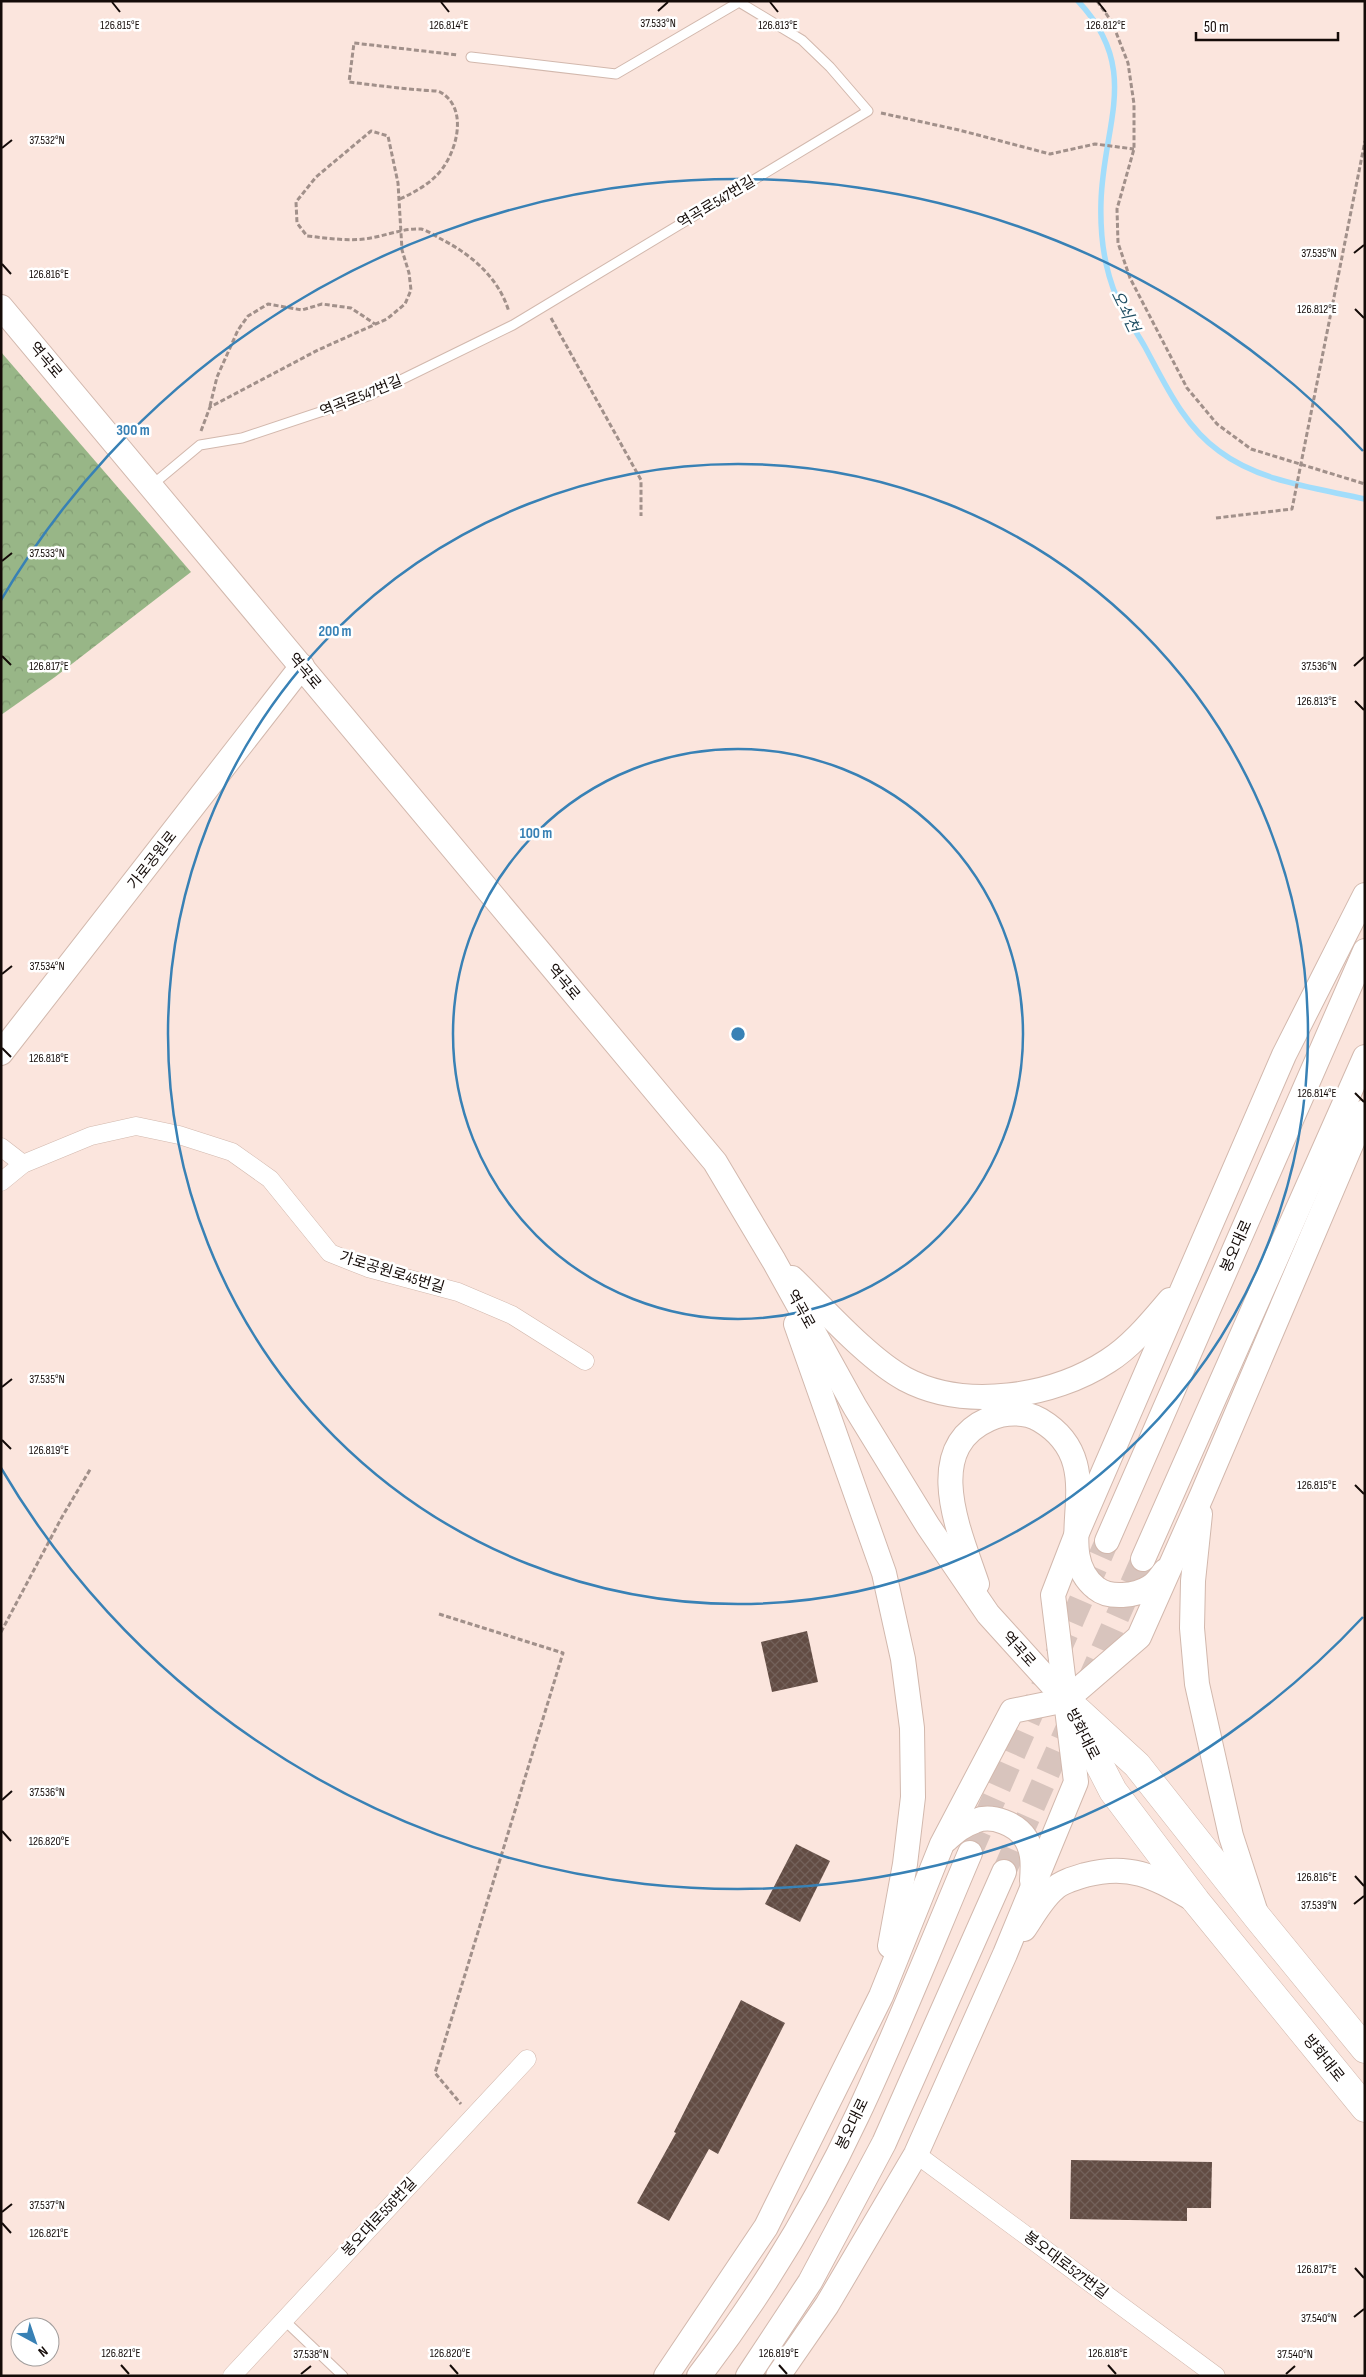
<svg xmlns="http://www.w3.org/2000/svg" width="1366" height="2377" viewBox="0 0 1366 2377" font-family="'Sofia Sans Condensed','Noto Sans KR',sans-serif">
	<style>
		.forest { fill: url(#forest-crowns) }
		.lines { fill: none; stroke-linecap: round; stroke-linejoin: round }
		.stream { stroke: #a2ddfb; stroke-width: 5.5 }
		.building { fill: url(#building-cross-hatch) }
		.secondary-tunnel { stroke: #d8c4bd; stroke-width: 24; stroke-dasharray: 24 12; stroke-linecap: butt }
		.lane-casing { stroke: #d2b8ad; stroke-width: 11 }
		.street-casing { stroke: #d2b8ad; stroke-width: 19 }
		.secondary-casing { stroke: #d2b8ad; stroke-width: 26 }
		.primary-casing { stroke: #d2b8ad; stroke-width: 29 }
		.path { stroke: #a1908a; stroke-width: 3; stroke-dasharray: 5 2.5; stroke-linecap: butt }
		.lane { stroke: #fff; stroke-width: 9 }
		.street { stroke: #fff; stroke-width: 18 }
		.secondary { stroke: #fff; stroke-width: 24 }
		.primary { stroke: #fff; stroke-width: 28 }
		.ticks { fill: none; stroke: #140b08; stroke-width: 2 }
		.ring { fill: none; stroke: #3881b5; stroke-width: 2.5 }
		.labels { text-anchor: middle; stroke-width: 5; stroke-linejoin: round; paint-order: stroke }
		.street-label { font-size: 15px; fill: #140b08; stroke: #fff }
		.water-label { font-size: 16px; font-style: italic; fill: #1f4e63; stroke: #fff }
		.ticks-label { font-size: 12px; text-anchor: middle; fill: #140b08; stroke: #fff; stroke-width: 5; stroke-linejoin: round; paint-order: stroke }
		.centre { fill: #3881b5; stroke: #fff; stroke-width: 2.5 }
		.ring-label { font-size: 15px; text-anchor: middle; font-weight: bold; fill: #3881b5; stroke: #fff; stroke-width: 5; stroke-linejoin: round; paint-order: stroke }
	</style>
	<defs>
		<pattern id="forest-crowns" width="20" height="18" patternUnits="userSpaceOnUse" patternTransform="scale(1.25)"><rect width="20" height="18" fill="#98b687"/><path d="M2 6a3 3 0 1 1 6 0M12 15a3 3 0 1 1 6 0" fill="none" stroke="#829b73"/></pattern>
		<pattern id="building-cross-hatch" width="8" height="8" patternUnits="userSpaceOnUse" patternTransform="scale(1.25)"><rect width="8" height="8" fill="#624c43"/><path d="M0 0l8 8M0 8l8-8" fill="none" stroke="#73615a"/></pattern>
	</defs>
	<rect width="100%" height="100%" fill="#fbe5dd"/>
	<!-- forest -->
	<polygon class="forest" points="1,352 191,572 55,677 1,715"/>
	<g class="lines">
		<!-- stream -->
		<path class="stream" d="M1078,1C1142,69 1103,124 1101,202C1100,234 1104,268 1117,298C1124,315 1136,331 1145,347C1165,384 1184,426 1219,451C1260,482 1316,488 1365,499"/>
	</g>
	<!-- building -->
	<g class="building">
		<polygon points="807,1631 818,1682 772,1692 761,1642"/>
		<polygon points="796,1844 830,1861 800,1922 765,1904"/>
		<polygon points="741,2000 785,2023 718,2154 709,2149 669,2221 637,2203 676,2133 674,2132"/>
		<polygon points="1071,2160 1212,2162 1211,2208 1187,2208 1187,2221 1070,2219"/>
	</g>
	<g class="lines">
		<!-- secondary-tunnel -->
		<g class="secondary-tunnel">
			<polyline points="1088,1683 1143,1559"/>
			<polyline points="970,1853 1107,1541"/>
			<polyline points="1004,1872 1072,1718"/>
		</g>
		<!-- lane casing -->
		<g class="lane-casing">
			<g id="lane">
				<polyline points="152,485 200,445 242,438 368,396 513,325 868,111 830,67 802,40 739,2 616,74 471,57"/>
				<polyline points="284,2320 343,2376"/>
			</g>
		</g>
		<!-- street casing -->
		<g class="street-casing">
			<g id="street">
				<polyline points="1,1147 23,1164"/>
				<polyline points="1,1182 23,1164 91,1136 136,1126 179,1135 232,1152 270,1179 330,1253 368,1268 458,1292 512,1315 585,1361"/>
				<polyline points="916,2154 1216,2376"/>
				<polyline points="232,2376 527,2059"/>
			</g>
		</g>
		<!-- secondary casing -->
		<g class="secondary-casing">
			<g id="secondary">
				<polyline points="1,307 715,1162 774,1261 855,1407 928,1526 988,1614 1066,1700"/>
				<polyline points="1,1053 302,666"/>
				<path d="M792,1278C823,1308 868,1359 905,1379C965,1411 1053,1397 1108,1361C1132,1346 1152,1321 1170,1300"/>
				<polyline points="796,1324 884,1573 903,1659 912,1728 913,1797 905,1864 890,1946"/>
				<polyline points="1200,1514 1193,1581 1192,1628 1197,1684 1231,1836 1255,1910"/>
				<polyline points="1107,1541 1365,951"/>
				<polyline points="1143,1559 1365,1057"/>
				<path d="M977,1584C960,1533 921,1449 989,1419C1004,1412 1025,1411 1040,1420C1116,1465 1046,1548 1096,1588C1109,1599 1136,1596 1150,1587C1156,1584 1161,1576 1165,1571"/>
				<path d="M946,1840C955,1832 963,1825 975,1821C992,1814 1017,1824 1026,1839C1034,1852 1033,1867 1032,1881"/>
				<path d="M1024,1929C1033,1916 1042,1899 1054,1889C1061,1882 1075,1878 1085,1875C1131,1863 1154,1877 1193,1899"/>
				<polyline points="666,2376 766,2227 881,1996 942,1844 1012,1711 1066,1700 1139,1637 1202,1495 1365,1112"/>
				<path d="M699,2376C761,2295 815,2206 858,2114C898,2029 933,1940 970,1853"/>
				<polyline points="748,2376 810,2282 884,2143 1004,1872"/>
				<polyline points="778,2376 827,2305 916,2154 1005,1954 1076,1782 1053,1595 1077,1533 1284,1055 1365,895"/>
			</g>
		</g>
		<!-- primary casing -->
		<g class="primary-casing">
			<g id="primary">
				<polyline points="1066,1700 1113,1791 1196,1901 1365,2108"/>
				<polyline points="1078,1711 1137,1765 1258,1918 1365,2049"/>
			</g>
		</g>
		<!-- path -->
		<g class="path">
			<polyline points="1097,1 1112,22 1128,63 1134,104 1134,149 1117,209 1118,243 1130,278 1187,388 1217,424 1251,449 1365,484"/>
			<polyline points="881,113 959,130 1050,154 1095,144 1134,149"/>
			<path d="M400,199C413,193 426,186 436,176C455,158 471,109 440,92C436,90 427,91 421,90C397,88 373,85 349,82L354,43L458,55"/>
			<polyline points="551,318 641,480 641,516"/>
			<polyline points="210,406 217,377 238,330 248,316 268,304 302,310 322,304 351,308 375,324"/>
			<path d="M201,431L210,407L318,350L387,319L405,304L411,290L409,273L402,250L398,183L388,136L371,131L316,177L296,202L297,223L307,236C326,238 345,241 364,239C383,237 402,228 421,229C427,230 435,236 441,239C472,255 499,278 509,312"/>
			<polyline points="1216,518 1292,509 1365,141"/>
			<polyline points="439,1614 563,1653 435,2073 461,2104"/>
			<polyline points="1,1632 62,1517 91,1468"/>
		</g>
		<!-- lane -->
		<use href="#lane" class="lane"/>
		<!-- street -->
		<use href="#street" class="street"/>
		<!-- secondary -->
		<use href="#secondary" class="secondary"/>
		<!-- primary -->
		<use href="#primary" class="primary"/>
	</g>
	<!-- ticks -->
	<path class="ticks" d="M112,2L120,12M441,2L449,12M770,2L778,12M1098,2L1106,12M658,11L668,2M2,148L12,140M1354,253L1364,245M2,264L11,274M1355,309L1364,318M2,561L12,553M2,656L11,665M1354,666L1364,657M1355,701L1364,710M2,974L12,966M2,1048L11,1057M1355,1093L1364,1102M2,1387L12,1379M2,1440L11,1449M1355,1485L1364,1494M2,1800L12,1791M2,1831L11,1841M1355,1876L1364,1886M1354,1904L1364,1896M2,2212L12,2204M2,2223L11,2233M1355,2268L1364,2278M1354,2317L1364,2309M121,2365L129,2374M450,2365L458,2374M779,2365L787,2374M1108,2365L1116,2374M301,2374L311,2366M1286,2374L1295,2366"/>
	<!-- distance rings -->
	<g class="ring">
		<circle cx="738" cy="1034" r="285"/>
		<circle cx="738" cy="1034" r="570"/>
		<path d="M1363 1617A855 855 0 0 1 1 1468M1 600A855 855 0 0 1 1363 451"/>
	</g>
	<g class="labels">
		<!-- street labels -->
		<g class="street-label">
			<text transform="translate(716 202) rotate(-31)" y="5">역곡로547번길</text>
			<text transform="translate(46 360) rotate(50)" y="5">역곡로</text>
			<text transform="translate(361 396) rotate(-22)" y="5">역곡로547번길</text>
			<text transform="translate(305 671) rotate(50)" y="5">역곡로</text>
			<text transform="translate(152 860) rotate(-52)" y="5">가로공원로</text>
			<text transform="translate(564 982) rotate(50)" y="5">역곡로</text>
			<text transform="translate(1236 1246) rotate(-66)" y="5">봉오대로</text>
			<text transform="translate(392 1272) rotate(17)" y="5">가로공원로45번길</text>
			<text transform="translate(801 1309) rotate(61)" y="5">역곡로</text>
			<text transform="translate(1019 1649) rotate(48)" y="5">역곡로</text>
			<text transform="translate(1083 1734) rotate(63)" y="5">방화대로</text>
			<text transform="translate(1324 2058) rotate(51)" y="5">방화대로</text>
			<text transform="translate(852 2124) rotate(-64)" y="5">봉오대로</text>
			<text transform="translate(379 2217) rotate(-47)" y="5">봉오대로556번길</text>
			<text transform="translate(1066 2265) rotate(37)" y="5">봉오대로527번길</text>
		</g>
		<!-- water labels -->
		<g class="water-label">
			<text transform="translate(1126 311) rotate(64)" y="6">오쇠천</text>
		</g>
	</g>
	<g class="ticks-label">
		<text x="658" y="27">37.533°N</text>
		<text x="778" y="29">126.813°E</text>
		<text x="1106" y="29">126.812°E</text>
		<text x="120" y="29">126.815°E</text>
		<text x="449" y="29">126.814°E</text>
		<text x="47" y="144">37.532°N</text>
		<text x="1319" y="257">37.535°N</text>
		<text x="49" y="278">126.816°E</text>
		<text x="1317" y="313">126.812°E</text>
		<text x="47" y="557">37.533°N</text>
		<text x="49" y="670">126.817°E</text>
		<text x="1319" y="670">37.536°N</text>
		<text x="1317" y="705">126.813°E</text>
		<text x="47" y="970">37.534°N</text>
		<text x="49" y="1062">126.818°E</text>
		<text x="1317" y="1097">126.814°E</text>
		<text x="47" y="1383">37.535°N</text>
		<text x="49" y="1454">126.819°E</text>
		<text x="1317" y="1489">126.815°E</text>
		<text x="47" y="1796">37.536°N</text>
		<text x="49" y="1845">126.820°E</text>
		<text x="1317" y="1881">126.816°E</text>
		<text x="1319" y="1909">37.539°N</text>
		<text x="47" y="2209">37.537°N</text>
		<text x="49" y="2237">126.821°E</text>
		<text x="1317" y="2273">126.817°E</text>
		<text x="1319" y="2322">37.540°N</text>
		<text x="121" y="2357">126.821°E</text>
		<text x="450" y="2357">126.820°E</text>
		<text x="779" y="2357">126.819°E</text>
		<text x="1108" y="2357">126.818°E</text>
		<text x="311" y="2358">37.538°N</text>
		<text x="1295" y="2358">37.540°N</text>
	</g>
	<circle cx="738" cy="1034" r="8" class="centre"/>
	<g class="ring-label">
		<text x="133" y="435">300 m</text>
		<text x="335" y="636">200 m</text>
		<text x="536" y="838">100 m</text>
	</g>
	<!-- border -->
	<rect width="1366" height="2377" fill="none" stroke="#140b08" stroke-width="5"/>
	<!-- north arrow -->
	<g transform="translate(35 2342) rotate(140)"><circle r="24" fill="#ffffff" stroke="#a19d9c"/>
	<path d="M0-4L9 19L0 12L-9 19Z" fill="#3881b5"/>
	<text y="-8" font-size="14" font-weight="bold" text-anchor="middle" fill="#140b08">N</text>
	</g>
	<!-- scale -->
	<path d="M1196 32v8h142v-8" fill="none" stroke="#140b08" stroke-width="2.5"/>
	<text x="1204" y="32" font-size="15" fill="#140b08" stroke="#ffffff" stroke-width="4" paint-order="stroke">50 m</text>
</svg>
